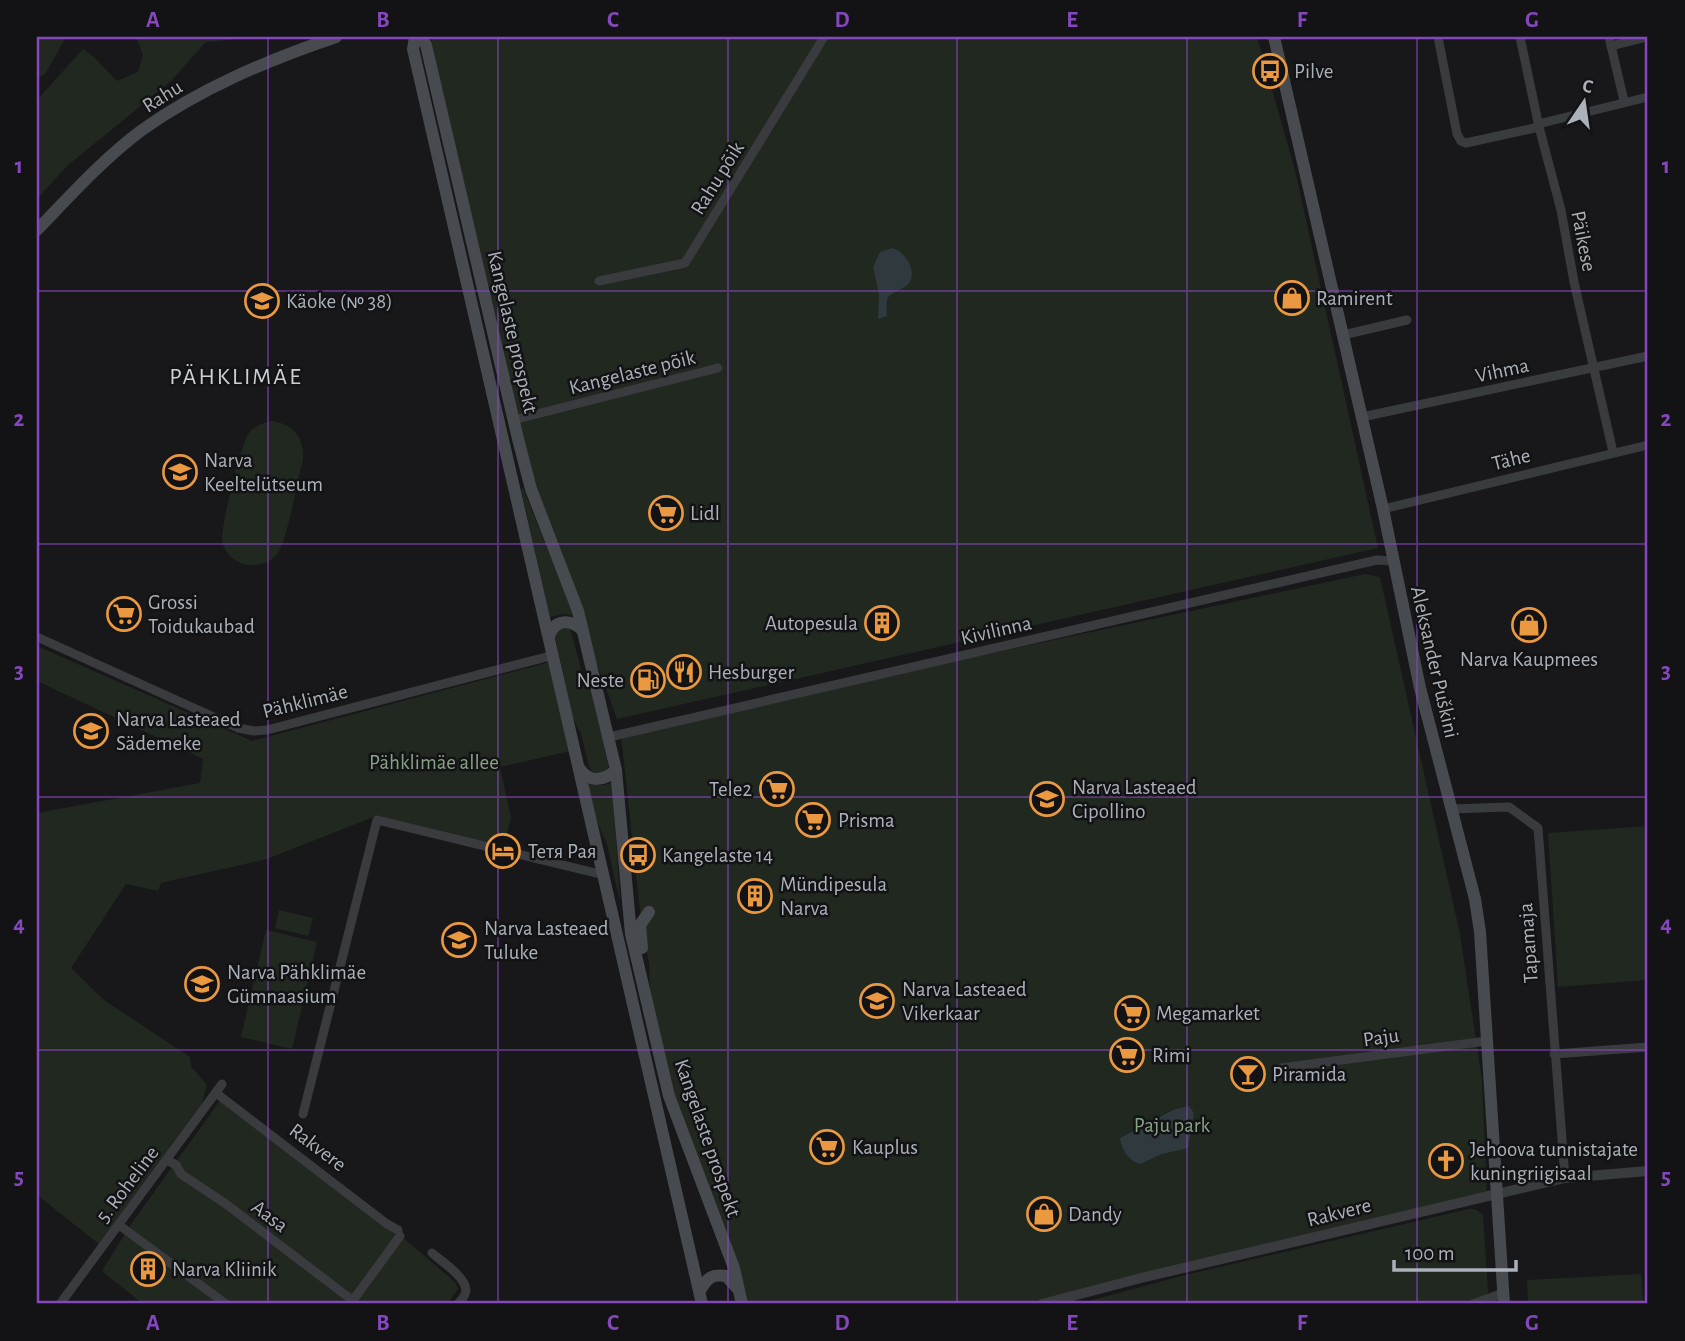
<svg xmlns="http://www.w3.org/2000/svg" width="1685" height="1341" viewBox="0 0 1685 1341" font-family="'Alegreya Sans',sans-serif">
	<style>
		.green { fill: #202820 }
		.water { fill: #2f393e }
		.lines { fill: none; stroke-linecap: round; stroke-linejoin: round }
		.minor { stroke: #393b3f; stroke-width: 9 }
		.tertiary { stroke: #393b3f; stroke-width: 10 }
		.secondary { stroke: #474a4f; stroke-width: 12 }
		.grid { fill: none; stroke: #8547be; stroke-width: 2; stroke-opacity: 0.55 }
		.labels { text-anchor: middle; stroke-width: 5; stroke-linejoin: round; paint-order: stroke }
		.poi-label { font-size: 21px; fill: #abb1b9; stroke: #131315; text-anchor: start }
		.street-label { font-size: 21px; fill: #abb1b9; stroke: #131315 }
		.park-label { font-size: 21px; fill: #86a383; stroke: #131315 }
		.quarter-label { font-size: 24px; letter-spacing: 2px; fill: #ccd0d5; stroke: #131315 }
		.neatline { fill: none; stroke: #8547be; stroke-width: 2.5 }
		.grid-label { font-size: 23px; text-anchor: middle; font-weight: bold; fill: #8547be }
	</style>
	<rect width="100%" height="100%" fill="#18181a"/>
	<!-- green -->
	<g class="green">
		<polygon points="37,37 66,37 45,74 37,79"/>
		<polygon points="136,37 262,37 206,42 170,82 67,166 37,199 37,100 83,49 94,57 117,81 138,72 143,55"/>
		<polygon points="435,37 1257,37 1295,170 1378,548 617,719 523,459 431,41"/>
		<path d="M272,421C294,424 304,438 303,459C298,478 287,541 278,553C270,564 257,567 244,564C233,561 225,553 222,542C220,531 241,441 249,433C255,425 263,423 272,421Z"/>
		<polygon points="523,488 574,616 563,614 550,617 521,489"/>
		<polygon points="1365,574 1380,577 1460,934 1482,1080 1487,1197 1039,1304 748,1304 680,1129 650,993 649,963 642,930 621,735 823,689"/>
		<polygon points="570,628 581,669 590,685 608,764 608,768 602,774 593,772 589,767 581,734 573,718 555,637 557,629"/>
		<polygon points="37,646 252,741 550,662 571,751 500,767 511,817 504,847 376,816 267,859 161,883 158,891 126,884 71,968 104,1000 190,1057 191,1066 207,1085 202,1103 99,1244 37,1195 37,813 200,783 203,759 37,681"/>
		<polygon points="612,783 620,898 619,898 607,844 597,822 588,784 604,785"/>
		<polygon points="1648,826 1648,980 1558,987 1548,833"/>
		<polygon points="279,910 313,918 308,936 275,928"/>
		<polygon points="266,930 317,942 292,1049 241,1037"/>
		<polygon points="222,1098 387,1224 455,1282 458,1289 447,1304 143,1304 102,1271 131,1224"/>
		<polygon points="1469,1209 1475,1209 1483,1215 1489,1304 1078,1304 1181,1276"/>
		<polygon points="1641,1274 1643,1302 1648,1302 1648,1304 1528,1304 1527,1280"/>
	</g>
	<!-- water -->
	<g class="water">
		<path d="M892,248C904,250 918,271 909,283C904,290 890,291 887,300C886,304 887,312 887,316L878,319L879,295L873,267L880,252Z"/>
		<path d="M1189,1106L1194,1113L1188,1148L1162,1154L1140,1164C1128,1161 1122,1150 1120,1138L1173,1110Z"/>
	</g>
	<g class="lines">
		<!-- minor -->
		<g class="minor">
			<polyline points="1438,37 1457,134 1461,141 1466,143 1539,127"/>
			<polyline points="1520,37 1539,127 1561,210 1574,282 1613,452"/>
			<polyline points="1609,37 1624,101"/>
			<polyline points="1611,46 1647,37"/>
			<polyline points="1538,124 1648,97"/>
			<polyline points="599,281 685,263 824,37"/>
			<polyline points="1343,335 1407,320"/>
			<polyline points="1362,417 1648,356"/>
			<polyline points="513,420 718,368"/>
			<polyline points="1383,509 1648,445"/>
			<polyline points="37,637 238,728 254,731 267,730 554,655"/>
			<polyline points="609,737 1377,560 1392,561"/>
			<polyline points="1451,809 1509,807 1538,828 1565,1178"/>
			<polyline points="1554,1054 1648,1047"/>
			<polyline points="1280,1068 1487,1041"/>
			<polyline points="216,1093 387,1224 398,1230"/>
			<polyline points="303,1114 377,820 604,875"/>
			<polyline points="167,1160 176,1165 181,1174 226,1204 352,1300"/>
			<polyline points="119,1225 226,1304"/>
			<path d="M432,1253C441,1261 465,1276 466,1290C466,1296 461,1300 458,1304"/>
			<polyline points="351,1303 400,1236"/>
			<polyline points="60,1304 222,1084"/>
			<polyline points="1473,1304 1503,1293"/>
		</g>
		<!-- tertiary -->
		<polyline class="tertiary" points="1042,1304 1141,1278 1565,1178 1648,1171"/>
		<!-- secondary -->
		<g class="secondary">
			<polyline points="415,37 413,49 702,1304"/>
			<polyline points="421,37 426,45 518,439 531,489 578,611 616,770 631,934 669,1096 734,1268 742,1304"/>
			<polyline points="1274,37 1383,509 1420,688 1475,899 1480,932 1504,1304"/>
			<path d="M37,230C70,196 103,159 142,130C201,88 268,60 336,37"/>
			<path d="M549,637C554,618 572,619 583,631"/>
			<path d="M580,769C590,784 605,780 616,770"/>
			<polyline points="642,948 640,925 649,912"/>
			<path d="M700,1291C707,1278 711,1274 726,1276L738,1289"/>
		</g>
	</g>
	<!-- grid -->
	<path class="grid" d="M268,37V1304M498,37V1304M728,37V1304M957,37V1304M1187,37V1304M1417,37V1304M37,291H1648M37,544H1648M37,797H1648M37,1050H1648"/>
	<!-- icons -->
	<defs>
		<g id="bus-ring" transform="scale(1.75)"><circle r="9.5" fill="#131315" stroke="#ea9940" stroke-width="1.5"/><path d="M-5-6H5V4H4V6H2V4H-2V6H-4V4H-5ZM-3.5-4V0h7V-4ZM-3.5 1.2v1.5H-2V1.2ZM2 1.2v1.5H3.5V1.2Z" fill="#ea9940"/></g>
		<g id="shop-ring" transform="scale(1.75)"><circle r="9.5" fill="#131315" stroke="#ea9940" stroke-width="1.5"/><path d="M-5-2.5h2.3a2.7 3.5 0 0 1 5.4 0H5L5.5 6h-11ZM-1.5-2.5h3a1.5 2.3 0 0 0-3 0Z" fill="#ea9940"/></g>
		<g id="school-ring" transform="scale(1.75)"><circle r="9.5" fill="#131315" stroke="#ea9940" stroke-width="1.5"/><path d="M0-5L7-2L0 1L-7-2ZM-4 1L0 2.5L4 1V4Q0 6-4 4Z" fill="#ea9940"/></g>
		<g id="supermarket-ring" transform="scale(1.75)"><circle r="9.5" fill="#131315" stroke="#ea9940" stroke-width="1.5"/><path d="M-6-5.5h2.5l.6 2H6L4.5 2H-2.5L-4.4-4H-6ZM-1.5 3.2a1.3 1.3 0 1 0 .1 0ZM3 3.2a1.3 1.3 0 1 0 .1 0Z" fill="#ea9940"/></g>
		<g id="building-ring" transform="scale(1.75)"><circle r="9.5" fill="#131315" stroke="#ea9940" stroke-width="1.5"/><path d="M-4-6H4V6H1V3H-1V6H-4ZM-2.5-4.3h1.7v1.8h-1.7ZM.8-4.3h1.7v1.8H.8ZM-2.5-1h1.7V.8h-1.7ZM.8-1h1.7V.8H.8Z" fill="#ea9940"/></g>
		<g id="restaurant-ring" transform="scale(1.75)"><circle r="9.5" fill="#131315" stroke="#ea9940" stroke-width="1.5"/><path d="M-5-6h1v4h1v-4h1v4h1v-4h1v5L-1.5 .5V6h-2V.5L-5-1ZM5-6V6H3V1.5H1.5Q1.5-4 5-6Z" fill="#ea9940"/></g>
		<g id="fuel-ring" transform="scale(1.75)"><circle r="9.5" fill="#131315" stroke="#ea9940" stroke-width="1.5"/><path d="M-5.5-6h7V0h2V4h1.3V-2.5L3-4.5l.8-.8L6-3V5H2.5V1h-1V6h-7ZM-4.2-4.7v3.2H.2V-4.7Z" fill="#ea9940"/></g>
		<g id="hotel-ring" transform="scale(1.75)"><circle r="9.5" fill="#131315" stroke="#ea9940" stroke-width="1.5"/><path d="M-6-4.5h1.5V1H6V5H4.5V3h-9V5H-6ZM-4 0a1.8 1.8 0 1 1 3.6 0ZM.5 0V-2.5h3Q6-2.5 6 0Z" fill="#ea9940"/></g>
		<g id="bar-ring" transform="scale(1.75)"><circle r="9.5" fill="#131315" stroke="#ea9940" stroke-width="1.5"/><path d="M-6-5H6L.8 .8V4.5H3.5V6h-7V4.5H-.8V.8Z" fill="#ea9940"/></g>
		<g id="church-ring" transform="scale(1.75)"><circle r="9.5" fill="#131315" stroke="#ea9940" stroke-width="1.5"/><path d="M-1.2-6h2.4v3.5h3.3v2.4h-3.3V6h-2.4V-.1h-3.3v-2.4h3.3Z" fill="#ea9940"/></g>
	</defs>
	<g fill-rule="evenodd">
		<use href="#bus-ring" x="1270" y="71"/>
		<use href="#shop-ring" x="1292" y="298"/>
		<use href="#school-ring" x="262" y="301"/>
		<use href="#school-ring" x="180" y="472"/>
		<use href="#supermarket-ring" x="666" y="513"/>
		<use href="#supermarket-ring" x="124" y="614"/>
		<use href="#building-ring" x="882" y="623"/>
		<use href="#shop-ring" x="1529" y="625"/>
		<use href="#restaurant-ring" x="684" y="672"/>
		<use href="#fuel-ring" x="648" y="680"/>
		<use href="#school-ring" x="91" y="731"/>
		<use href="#supermarket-ring" x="777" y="789"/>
		<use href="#school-ring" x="1047" y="799"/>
		<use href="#supermarket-ring" x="813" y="820"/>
		<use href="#hotel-ring" x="503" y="851"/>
		<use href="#bus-ring" x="638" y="855"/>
		<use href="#building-ring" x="755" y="896"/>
		<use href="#school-ring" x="459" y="940"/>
		<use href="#school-ring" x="202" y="984"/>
		<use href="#school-ring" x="877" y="1001"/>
		<use href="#supermarket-ring" x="1132" y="1013"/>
		<use href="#supermarket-ring" x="1127" y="1055"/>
		<use href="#bar-ring" x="1248" y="1074"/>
		<use href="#supermarket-ring" x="827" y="1147"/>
		<use href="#church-ring" x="1446" y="1161"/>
		<use href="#shop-ring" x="1044" y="1214"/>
		<use href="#building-ring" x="148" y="1269"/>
	</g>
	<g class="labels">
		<!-- poi labels -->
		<g class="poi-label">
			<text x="1294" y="78">Pilve</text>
			<text x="1316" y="305">Ramirent</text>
			<text x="286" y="308">Käoke (№ 38)</text>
			<text x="204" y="467">Narva<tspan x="204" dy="24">Keeltelütseum</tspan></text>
			<text x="690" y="520">Lidl</text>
			<text x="148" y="609">Grossi<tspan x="148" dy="24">Toidukaubad</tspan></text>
			<text x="858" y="630" text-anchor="end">Autopesula</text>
			<text x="1529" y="666" text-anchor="middle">Narva Kaupmees</text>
			<text x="708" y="679">Hesburger</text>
			<text x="624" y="687" text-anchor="end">Neste</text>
			<text x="116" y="726">Narva Lasteaed<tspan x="116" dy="24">Sädemeke</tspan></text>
			<text x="1072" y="794">Narva Lasteaed<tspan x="1072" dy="24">Cipollino</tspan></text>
			<text x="752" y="796" text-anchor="end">Tele2</text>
			<text x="838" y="827">Prisma</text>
			<text x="528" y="858">Тетя Рая</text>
			<text x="662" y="862">Kangelaste 14</text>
			<text x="780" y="891">Mündipesula<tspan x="780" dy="24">Narva</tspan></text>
			<text x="484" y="935">Narva Lasteaed<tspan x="484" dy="24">Tuluke</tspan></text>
			<text x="227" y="979">Narva Pähklimäe<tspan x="227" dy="24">Gümnaasium</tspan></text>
			<text x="902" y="996">Narva Lasteaed<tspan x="902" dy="24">Vikerkaar</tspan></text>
			<text x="1156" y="1020">Megamarket</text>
			<text x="1152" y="1062">Rimi</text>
			<text x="1272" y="1081">Piramida</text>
			<text x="852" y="1154">Kauplus</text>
			<text x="1470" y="1156">Jehoova tunnistajate<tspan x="1470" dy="24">kuningriigisaal</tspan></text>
			<text x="1068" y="1221">Dandy</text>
			<text x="172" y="1276">Narva Kliinik</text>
		</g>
		<!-- street labels -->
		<g class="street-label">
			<text transform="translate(162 96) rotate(-32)" y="7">Rahu</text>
			<text transform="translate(717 178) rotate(-58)" y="7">Rahu põik</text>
			<text transform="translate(1584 241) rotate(79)" y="7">Päikese</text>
			<text transform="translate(513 332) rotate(77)" y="7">Kangelaste prospekt</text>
			<text transform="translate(1502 370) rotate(-12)" y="7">Vihma</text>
			<text transform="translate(632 372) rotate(-14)" y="7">Kangelaste põik</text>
			<text transform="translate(1511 459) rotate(-14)" y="7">Tähe</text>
			<text transform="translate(996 630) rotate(-13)" y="7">Kivilinna</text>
			<text transform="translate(1435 662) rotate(77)" y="7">Aleksander Puškini</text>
			<text transform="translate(305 701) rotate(-14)" y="7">Pähklimäe</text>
			<text transform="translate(1528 943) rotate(-94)" y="7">Tapamaja</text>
			<text transform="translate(1381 1037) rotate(-8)" y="7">Paju</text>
			<text transform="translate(708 1138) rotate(71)" y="7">Kangelaste prospekt</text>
			<text transform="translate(318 1147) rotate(37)" y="7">Rakvere</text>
			<text transform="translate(127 1184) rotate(-53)" y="7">5. Roheline</text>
			<text transform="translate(1339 1212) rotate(-14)" y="7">Rakvere</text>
			<text transform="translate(270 1216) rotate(37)" y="7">Aasa</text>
		</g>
		<!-- park labels -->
		<g class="park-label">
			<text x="434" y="769">Pähklimäe allee</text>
			<text x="1172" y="1132">Paju park</text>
		</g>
		<!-- quarter labels -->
		<g class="quarter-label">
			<text x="236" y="384">PÄHKLIMÄE</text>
		</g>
	</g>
	<!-- border -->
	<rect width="1685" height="1341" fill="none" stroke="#131315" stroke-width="77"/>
	<!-- north arrow -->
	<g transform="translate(1584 102) rotate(13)" stroke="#131315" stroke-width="5" paint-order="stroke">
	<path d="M0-5L12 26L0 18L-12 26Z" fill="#abb1b9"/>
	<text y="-10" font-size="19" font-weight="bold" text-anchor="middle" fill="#abb1b9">С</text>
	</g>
	<!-- scale -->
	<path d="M1394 1260v10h122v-10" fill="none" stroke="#abb1b9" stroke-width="3.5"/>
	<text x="1405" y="1260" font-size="21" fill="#abb1b9" stroke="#131315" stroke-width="5" paint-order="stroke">100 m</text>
	<rect x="38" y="38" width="1608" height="1264" class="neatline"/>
	<g class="grid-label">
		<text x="153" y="27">A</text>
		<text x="383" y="27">B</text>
		<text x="613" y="27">C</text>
		<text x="842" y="27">D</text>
		<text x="1072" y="27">E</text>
		<text x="1302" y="27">F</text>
		<text x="1532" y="27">G</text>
		<text x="19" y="173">1</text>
		<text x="1666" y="173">1</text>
		<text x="19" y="426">2</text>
		<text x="1666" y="426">2</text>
		<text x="19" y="678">3</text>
		<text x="1666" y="678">3</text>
		<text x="19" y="931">4</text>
		<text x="1666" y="931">4</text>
		<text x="19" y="1184">5</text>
		<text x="1666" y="1184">5</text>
		<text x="153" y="1330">A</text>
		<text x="383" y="1330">B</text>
		<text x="613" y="1330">C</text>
		<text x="842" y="1330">D</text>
		<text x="1072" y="1330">E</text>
		<text x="1302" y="1330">F</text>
		<text x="1532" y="1330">G</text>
	</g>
</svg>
